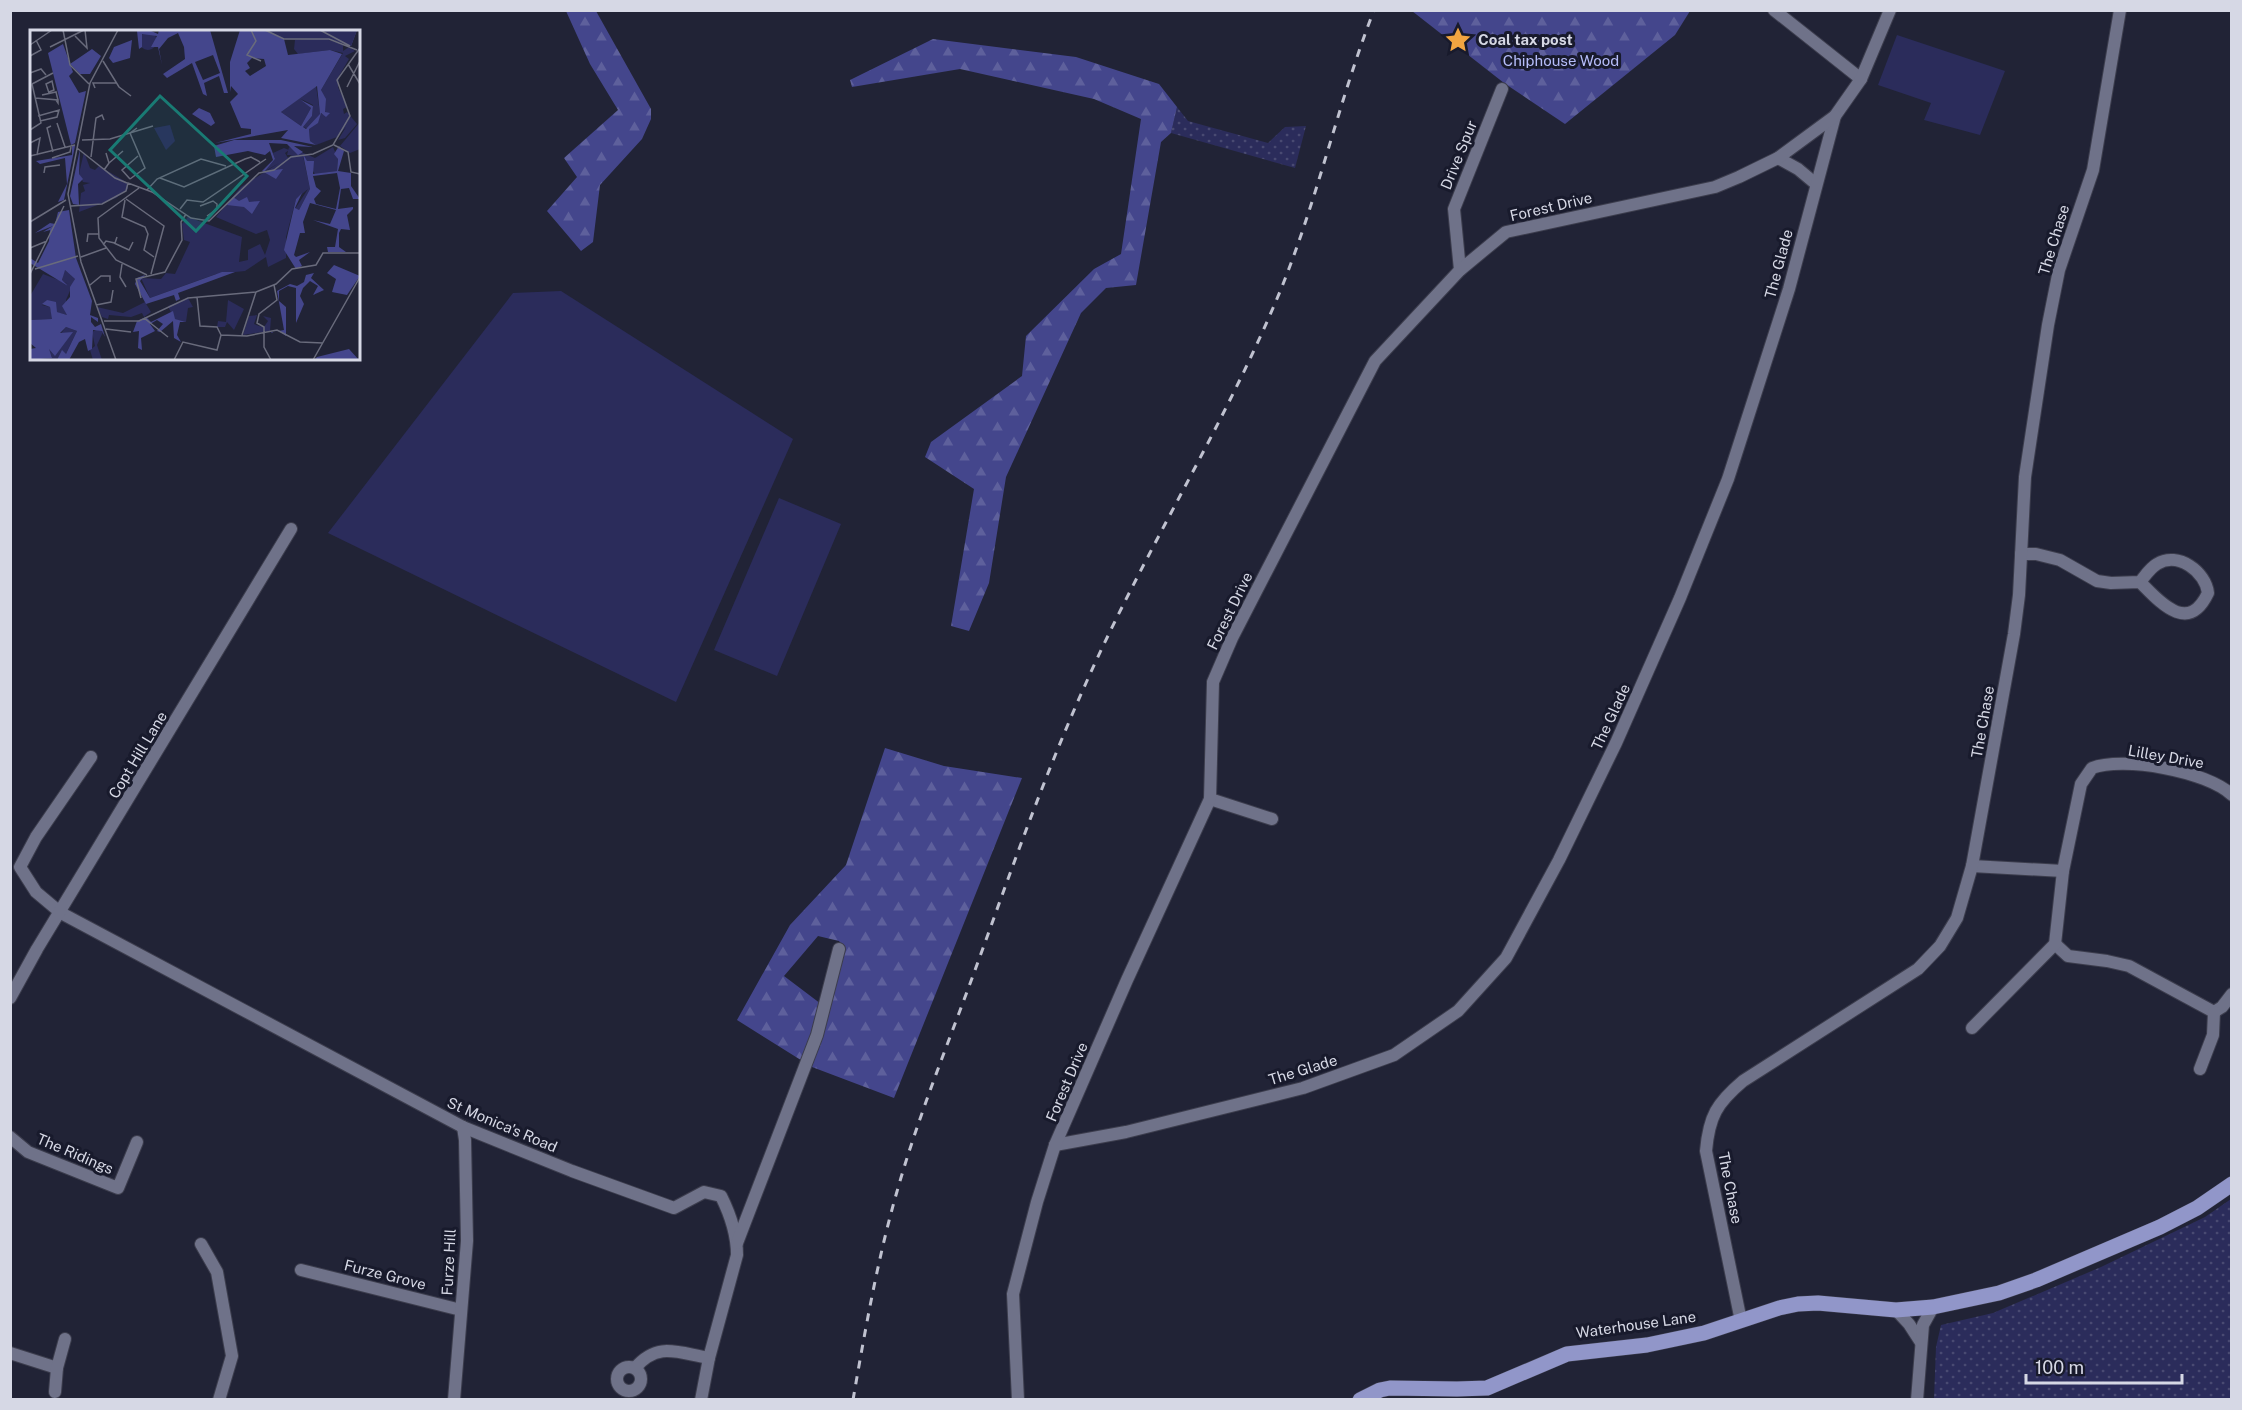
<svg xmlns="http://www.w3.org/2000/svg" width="2242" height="1410" viewBox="0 0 2242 1410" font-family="'Public Sans',sans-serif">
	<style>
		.grass { fill: url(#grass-dots) }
		.forest { fill: url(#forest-firs); fill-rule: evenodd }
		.park { fill: #2b2c5b }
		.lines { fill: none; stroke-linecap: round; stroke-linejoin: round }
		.minor-casing { stroke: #3c3d4d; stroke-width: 14 }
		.major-casing { stroke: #3c3d4d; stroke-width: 16 }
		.minor { stroke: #6f7289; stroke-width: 12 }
		.major { stroke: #9196c9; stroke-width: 15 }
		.rail { stroke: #c0c2d0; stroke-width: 3; stroke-dasharray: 8 8; stroke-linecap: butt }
		.labels { text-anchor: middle; stroke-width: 6; stroke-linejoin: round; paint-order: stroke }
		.poi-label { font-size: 15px; font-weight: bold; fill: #d6d8e5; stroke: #181a2c; text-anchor: start }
		.park-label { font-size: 15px; fill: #b6bdfa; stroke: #181a2c }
		.street-label { font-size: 15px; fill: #d6d8e5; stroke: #181a2c }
		.inset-road { fill: none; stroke: #696b7c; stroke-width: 1.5 }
		.view { fill: #197b74; fill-opacity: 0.15; stroke: #197b74; stroke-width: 3 }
		.inset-edge { fill: none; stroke: #d6d8e5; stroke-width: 3 }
	</style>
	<defs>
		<pattern id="grass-dots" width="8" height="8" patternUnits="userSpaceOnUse" patternTransform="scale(1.5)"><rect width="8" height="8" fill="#2b2c5b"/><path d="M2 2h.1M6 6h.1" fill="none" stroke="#494a72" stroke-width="1.8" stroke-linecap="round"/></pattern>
		<pattern id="forest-firs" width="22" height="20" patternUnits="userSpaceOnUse" patternTransform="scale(1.5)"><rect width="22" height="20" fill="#44468c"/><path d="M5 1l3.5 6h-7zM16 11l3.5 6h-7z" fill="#5e609c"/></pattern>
	</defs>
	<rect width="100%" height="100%" fill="#212336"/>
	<!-- grass -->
	<g class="grass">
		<polygon points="1177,107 1188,121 1268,143 1285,127 1306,126 1295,168 1171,133"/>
		<polygon points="2231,1199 2231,1399 1934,1399 1936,1347 1941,1325 1993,1313 2101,1267 2205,1217"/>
	</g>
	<!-- forest -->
	<g class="forest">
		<polygon points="566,11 596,11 651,109 651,119 642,139 600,185 593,242 581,251 547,211 577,177 564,158 618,110 590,64"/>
		<polygon points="1412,11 1690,11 1675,35 1565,124 1504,83"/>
		<polygon points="933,39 1076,57 1159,84 1177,107 1171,133 1161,142 1136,285 1106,288 1081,313 1006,477 989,583 969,631 951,626 974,489 925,457 931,442 1022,376 1026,336 1094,269 1121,254 1141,119 1094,99 960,69 852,87 850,80"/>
		<path d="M885,748L944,766L1022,778L894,1098L812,1067L737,1020L790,925L846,865ZM818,936L839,941L845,950L829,1010L784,976Z"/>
	</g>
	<!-- park -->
	<g class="park">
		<polygon points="1897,35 2005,71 1980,135 1924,120 1931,103 1878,85"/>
		<polygon points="561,291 793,439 676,702 328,533 513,293"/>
		<polygon points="779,498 841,524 777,676 714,650"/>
	</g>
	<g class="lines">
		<!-- minor casing -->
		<g class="minor-casing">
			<g id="minor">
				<polyline points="1774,10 1861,79"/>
				<polyline points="1778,158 1798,169 1816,184"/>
				<polyline points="1460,270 1454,209 1502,89"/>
				<path d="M2021,554H2036L2060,560L2097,581L2111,583L2140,582C2145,576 2150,568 2157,564C2178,551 2206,572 2208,593C2188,635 2160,602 2140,582"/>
				<path d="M91,757L36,837L20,867L36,892L61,913L463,1127L572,1171L674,1208L704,1192L721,1196C730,1214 737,1234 737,1255L709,1358L701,1400"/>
				<polyline points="1210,799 1272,819"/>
				<polyline points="1972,866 2063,871"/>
				<polyline points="2055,944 2068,956 2107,961 2129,966 2214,1012"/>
				<polyline points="10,998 37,949 291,529"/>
				<polyline points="2214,1012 2222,1007 2232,994"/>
				<path d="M1972,1028L2055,944L2063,871L2081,784L2092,768C2123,756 2207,771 2232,795"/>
				<polyline points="2200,1069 2213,1035 2214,1012"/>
				<polyline points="10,1137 28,1152 118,1188 137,1142"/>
				<polyline points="1055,1145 1126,1132 1303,1088 1394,1055 1458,1011 1506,958 1559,860 1616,743 1680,598 1728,479 1789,289 1835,116 1861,79 1890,10"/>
				<polyline points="737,1243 817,1035 839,949"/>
				<polyline points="201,1244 217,1272 232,1356 219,1400"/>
				<polyline points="301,1270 461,1310"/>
				<polyline points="1896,1310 1909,1324 1920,1341"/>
				<path d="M1741,1321L1706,1151C1709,1116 1717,1103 1743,1081L1918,969L1940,946L1957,918L1972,866L2014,634L2019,595L2025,477L2048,325L2059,270L2093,170L2120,10"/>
				<polyline points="10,1353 57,1368"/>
				<circle cx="629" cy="1379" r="12"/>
				<path d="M635,1368C658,1341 678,1353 709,1358"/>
				<polyline points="55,1392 57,1368 65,1339"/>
				<polyline points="454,1400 467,1241 465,1140 463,1127"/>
				<polyline points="1018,1400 1013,1294 1037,1202 1055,1145 1127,980 1210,799 1213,682 1232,638 1375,361 1460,270 1506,232 1715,187 1739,177 1778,158 1835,116"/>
				<polyline points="1917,1400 1923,1325 1933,1307"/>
			</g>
		</g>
		<!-- major casing -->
		<g class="major-casing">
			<polyline id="major" points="1360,1400 1380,1390 1390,1388 1457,1389 1487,1388 1567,1354 1647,1345 1704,1333 1779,1308 1798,1304 1818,1303 1896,1310 1933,1307 1999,1293 2036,1280 2160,1227 2197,1208 2232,1184"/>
		</g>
		<!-- minor -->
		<use href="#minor" class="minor"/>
		<!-- major -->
		<use href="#major" class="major"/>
		<!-- rail -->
		<path class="rail" d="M853,1400C865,1331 877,1262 896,1195C918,1116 950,1039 978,962C1012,868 1045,774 1086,683C1143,555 1218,436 1273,308C1315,212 1336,108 1374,10"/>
	</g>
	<!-- icons -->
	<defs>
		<g id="sight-bare" transform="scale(2.07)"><path d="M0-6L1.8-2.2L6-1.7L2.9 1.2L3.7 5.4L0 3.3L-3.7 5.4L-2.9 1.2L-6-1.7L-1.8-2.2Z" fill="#f2a541" stroke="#181a2c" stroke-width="2.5" paint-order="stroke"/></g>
	</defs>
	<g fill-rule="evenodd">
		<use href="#sight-bare" x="1458" y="40"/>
	</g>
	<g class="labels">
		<!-- poi labels -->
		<g class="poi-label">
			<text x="1478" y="45">Coal tax post</text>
		</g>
		<!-- park labels -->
		<g class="park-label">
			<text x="1561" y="66">Chiphouse Wood</text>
		</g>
		<!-- street labels -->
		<g class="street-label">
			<text transform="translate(1459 155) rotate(-68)" y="5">Drive Spur</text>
			<text transform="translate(1551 207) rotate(-13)" y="5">Forest Drive</text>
			<text transform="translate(2054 240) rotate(-73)" y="5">The Chase</text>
			<text transform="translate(1779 264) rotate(-75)" y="5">The Glade</text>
			<text transform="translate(1230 611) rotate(-64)" y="5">Forest Drive</text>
			<text transform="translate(1611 717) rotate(-65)" y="5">The Glade</text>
			<text transform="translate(1983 722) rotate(-80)" y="5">The Chase</text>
			<text transform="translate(138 755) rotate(-59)" y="5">Copt Hill Lane</text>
			<text transform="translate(2166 757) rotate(10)" y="5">Lilley Drive</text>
			<text transform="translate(1303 1070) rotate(-17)" y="5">The Glade</text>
			<text transform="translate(1067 1082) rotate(-67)" y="5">Forest Drive</text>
			<text transform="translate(502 1125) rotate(23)" y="5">St Monica's Road</text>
			<text transform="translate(75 1154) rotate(23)" y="5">The Ridings</text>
			<text transform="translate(1730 1188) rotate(79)" y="5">The Chase</text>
			<text transform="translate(449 1262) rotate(-87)" y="5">Furze Hill</text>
			<text transform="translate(385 1275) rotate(14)" y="5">Furze Grove</text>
			<text transform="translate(1636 1325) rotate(-8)" y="5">Waterhouse Lane</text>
		</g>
	</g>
	<!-- overview -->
	<g transform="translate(30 30)">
		<rect width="330" height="330" fill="#212336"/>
		<path d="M109 11a9 9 0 1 1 18 0a9 9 0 1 1-18 0ZM295,9L313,14V21L319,17L325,21L315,26L319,29L309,46L308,57L317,77L313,79L314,84L317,82L327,94L315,108L308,110L316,97L307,107L286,115L280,111L279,99L273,97L282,86L283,75L271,69L281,78L271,96L251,82L286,56L290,83L296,86L291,60L313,23L300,20L268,24L264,19L265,10ZM330,92V119L320,123L310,116ZM259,117L285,128L303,117L308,129L307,141L285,144L273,126L280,159L269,180L265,179L278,159L266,169L256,207V228L238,237L236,227L215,241L186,244L120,268L111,248L131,249L136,243L145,244L160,212L154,210L152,194L158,187L212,207L209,232L218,230V220L230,214L235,225L240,210L237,200L226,204L186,187L211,157L262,125H257ZM254,118L259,120L255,123L258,128L235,141L245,129L243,123ZM54,122L60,138L65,140L69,136L98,153V159L86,168L49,182L51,163L55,161L53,155L60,153L53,152L49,144ZM34,239L45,249L36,270L37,285L26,282L17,270L12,275L20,277L23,289L0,290V266L13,244L39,254L32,251ZM158,268L163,277L158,278L156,292L144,289L138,276ZM198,270L214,279L204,300L197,292L195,297H187L188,291L196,292ZM115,272L121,282L114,287L112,283L101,287L79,285L78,289L72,287L67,277L93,283ZM227,285L224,294L229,296L234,297L238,291L233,286L241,288L240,301L213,305L219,286ZM36,297L47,301L36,324L27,330H9L22,327L18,320ZM68,299L73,302L67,315L72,330H63L60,320L65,316L62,302Z" fill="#2b2c5b"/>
		<path d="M119,0L128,4L129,0H180L198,63H194L189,46L174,53L177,66L173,64L162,33L137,48L133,44L155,29L154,17L148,3L138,8L129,19L132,35L128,17H121L127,6L112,4V17L109,19L107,1ZM183,25L190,43L173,50L165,32ZM210,0H327L321,16L304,10L254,9L258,25L300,20L312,24L291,60L296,69L295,82L300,83L296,87L291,83L288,93L279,99L280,111L286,115L251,108L258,100L185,113L221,104V99L211,98L200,72L208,64L201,56L200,62V32ZM222,28L234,29L236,36L220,46L215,41L220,38L217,33ZM287,56L290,84L276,99L273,97L282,86L283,76L271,70L281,78L271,96L251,82ZM102,10L100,28L83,33L79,28L84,17ZM33,14L43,42L39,46L49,63L56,61L45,113L41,115L18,23ZM62,19L71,26L60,44H50L40,34ZM169,78L180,83L185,93L181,96L162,84ZM204,110H251L283,117L264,116L273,122L268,125L257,114L239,113L245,129L235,141L253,139L246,149L232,141L243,130L240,121L235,125L218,121L186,127L184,116ZM42,116H45L34,170L28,172L37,154L35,128L10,134L6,131L42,125ZM309,116L314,121L308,141L321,143V156L330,169H323L319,158L311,159L308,179L323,177V179L317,185L320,200L311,199L309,203V217L316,222H298L297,217H305L308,199L283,190L300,194L306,180L280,173L273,192L275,203H270L264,225L266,227L280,222L269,230L272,236L266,239L254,220L266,169L272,163L265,178L269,180L280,159L273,124L277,131H284L283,144L307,141L308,129L304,124ZM307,143L310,158L306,179L286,174L284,169L291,161L286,157L283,146ZM50,119L49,144L53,149L48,154L49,175L43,174L40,166ZM203,167L209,171L217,167L219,172L230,171L222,184L214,177L197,175ZM39,180L46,228L62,271L60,285L68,288V292L61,287V292L65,297L71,294L75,307L72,301L63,300L62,319L58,321L55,309L49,312L39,330H27L32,320L36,324L47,301L36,297L30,303L43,302L25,326L19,319L22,328L0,330V319L6,318L0,313V290L22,289L20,277L12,274L17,270L26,272L27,282L37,285L32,276L40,267V257L45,249L35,240L32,250L38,256L0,233V228L8,233L19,211L20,200L13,202L23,196L5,203L20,193L25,194L28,182ZM304,235L330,246L317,265L302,262L306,249L297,243ZM192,242H205L148,263L150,269L146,271L144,265L116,274L105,254L107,248L115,245L110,251L120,268ZM284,243L281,248L294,260L283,265L288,256L280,251L273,258L270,266L274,274L266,293V258L258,256L249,261V271L256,277V306L249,301L238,303L254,300L247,261L260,254L267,256L274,252L276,245ZM143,281L145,289L156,292H150L147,305L151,312L144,308L143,291L130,302L127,301L133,294L127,290L120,294L125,301L111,308L112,320L108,318L109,301L103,302L107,291L116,287L121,292ZM319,319L329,330H284L287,327Z" fill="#44468c" fill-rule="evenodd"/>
		<path d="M237,0H327L321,16L304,10L254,9ZM140,95L145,111L136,120L124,98Z" fill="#2b2c5b"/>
		<path class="inset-road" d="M33,0L40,35L59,54M221,0L226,11L217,25L231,31M235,0L254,9H299L327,20M290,0L320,16M45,6L57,18L55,0M0,15L22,0M20,17L54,0M0,26L11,20L6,10M73,31L89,57L101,66M318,34L330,54M0,43L11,39L16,45M2,54L23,43M317,57L330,31M65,58L63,53H87M19,62L24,60L22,51L16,54L19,63M12,65L26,62L28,70M5,68L28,70V73L26,70M8,86L29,80L27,87L10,91M27,93L35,117M21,96L17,98L23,122M0,100L11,93L2,54M52,110L80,109L123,96M0,113L10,108L7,125M304,115L318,122L321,142L330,144M47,118L85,148L97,153M0,126L45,115M61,127L66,88L72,85L74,90M22,128L40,122L41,117M79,133L93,121M74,140L79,133L76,123M14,143L15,137L30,135M130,148L154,157L215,129L221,127L230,132M100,149L115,138L100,103L107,98M100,149L92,140L108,126M109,158L68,188L69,208L86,230L117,245M117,160L127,149L171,129L196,136M96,169L134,196L121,244M95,170L92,187L115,197L118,204L114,220L124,227M41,176L72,174L96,161L98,153L122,162L161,188L179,191L229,143L244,140L261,127L283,124L303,115L320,86L307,50L330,18M170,176L183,171L187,174V179L177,186M150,179L157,170L173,172L236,129M0,192L36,170M57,212L58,204H69M84,213L99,220L103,212M73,215L76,211L85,213L87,207M0,218L17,211M51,227L76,218M92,234L90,247L96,257M5,239L48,226M0,244L34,176M60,255L71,246H80V252M167,267L170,296L187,297L191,305M111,268L106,249L135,242L152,210L151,192L156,184M66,275L81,272L83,260M114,288L138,307M74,291H109L158,268L226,262L246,254L262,239L286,235L293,223H330M76,299L101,302M191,305L217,306L247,300L270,312L293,313M212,305L226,262M86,330L51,232L38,164L60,53L88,0M144,330L153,312L187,320L191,305M241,330L234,317V297L227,293L229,284L247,270L244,255M283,330L330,247"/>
		<path class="view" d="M130,66L217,146L166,201L80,120Z"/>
		<rect width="330" height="330" class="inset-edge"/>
	</g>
	<!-- border -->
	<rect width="2242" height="1410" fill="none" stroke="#d6d8e5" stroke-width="24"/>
	<!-- scale -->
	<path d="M2026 1374v9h156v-9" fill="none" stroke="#d6d8e5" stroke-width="3"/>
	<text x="2035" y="1374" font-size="18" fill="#d6d8e5" stroke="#181a2c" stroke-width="4.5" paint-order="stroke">100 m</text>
</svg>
